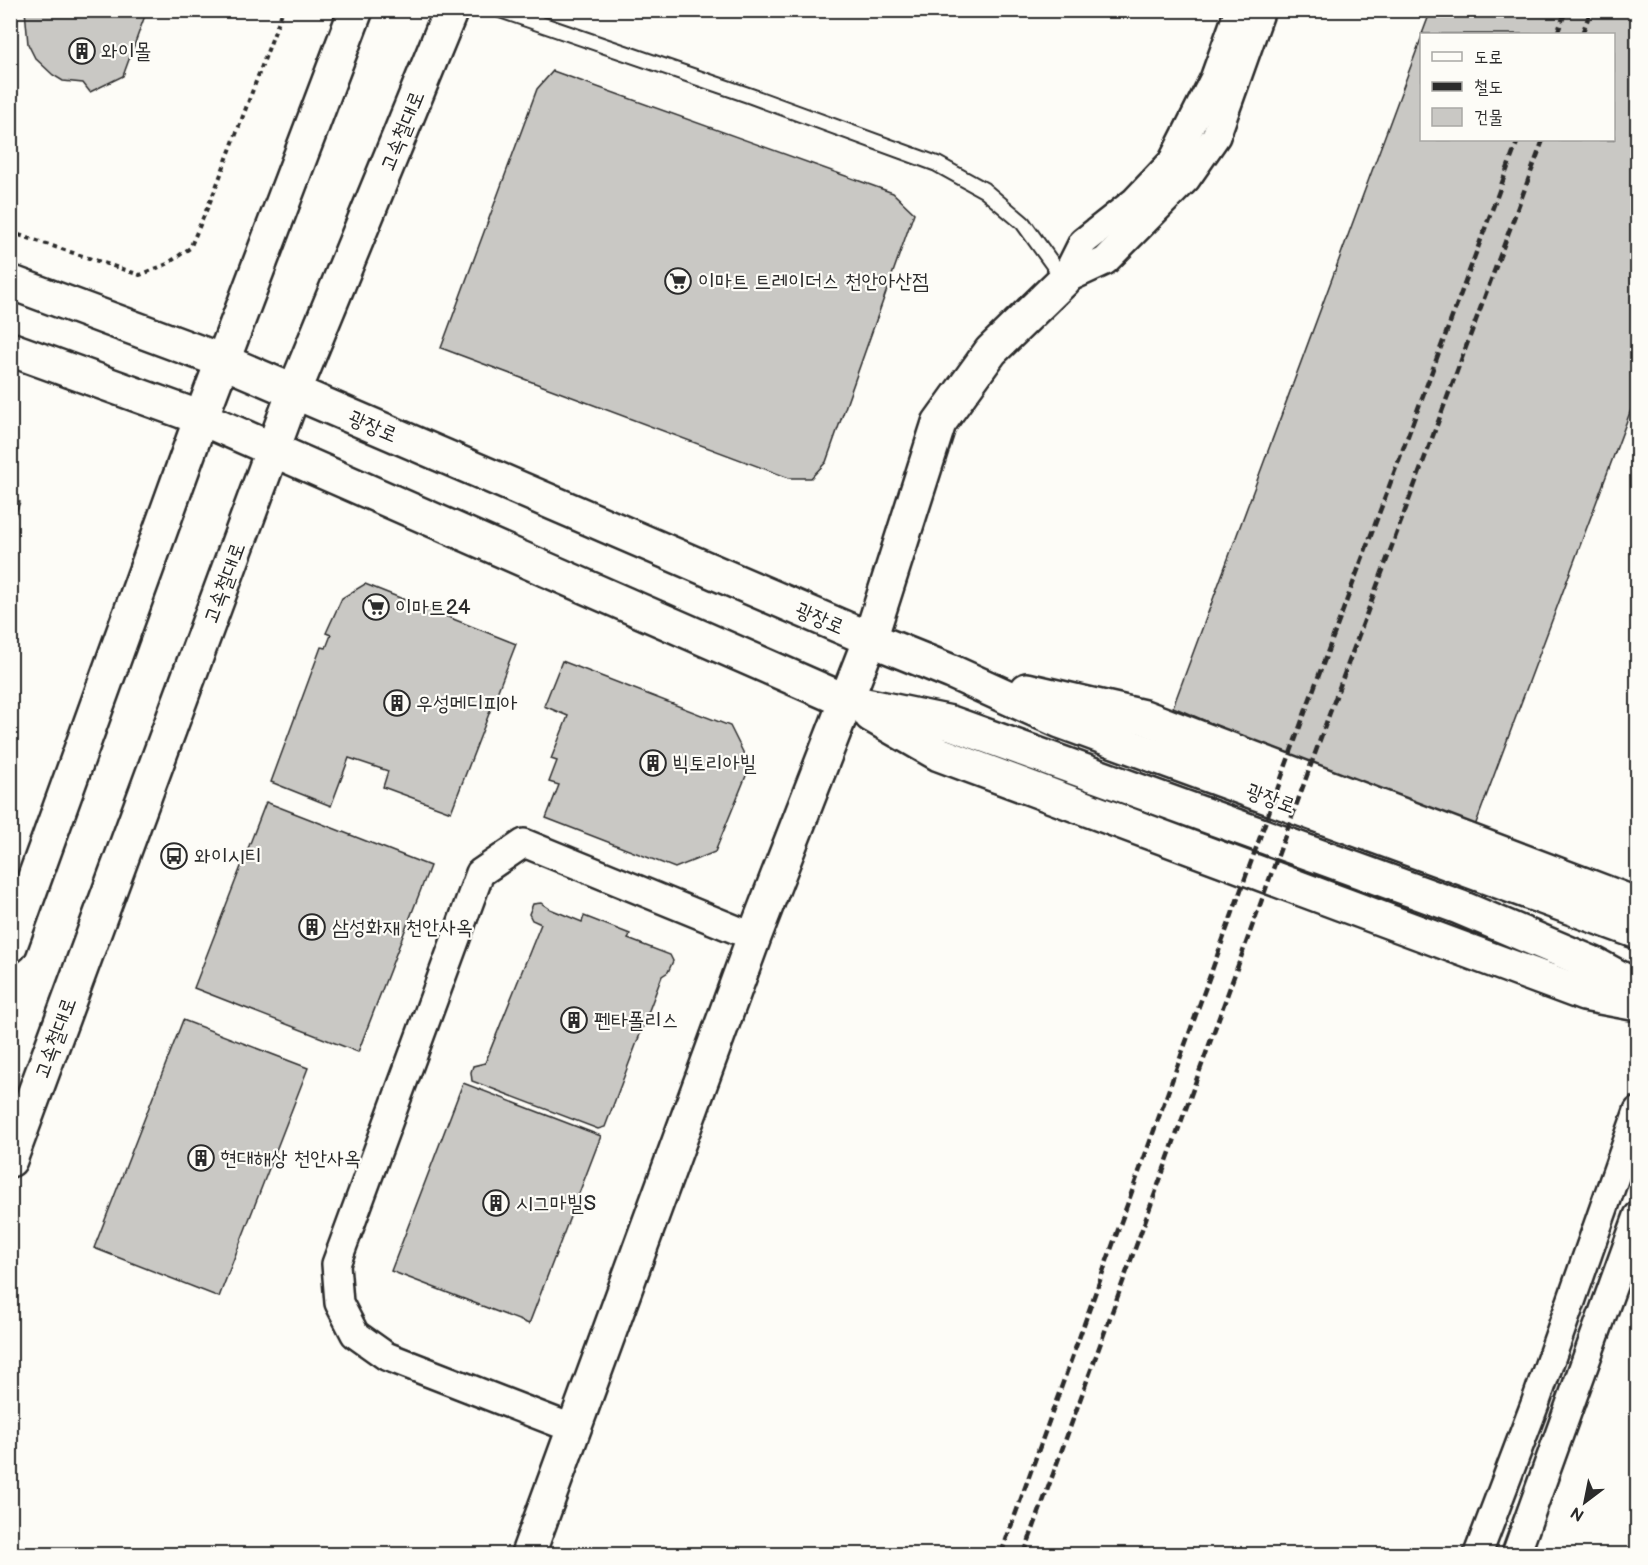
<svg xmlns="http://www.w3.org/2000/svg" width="1648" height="1565" viewBox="0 0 1648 1565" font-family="'Balsamiq Sans','Poor Story',sans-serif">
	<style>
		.building { fill: #c9c8c4; stroke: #2b2b2b; stroke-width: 1.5 }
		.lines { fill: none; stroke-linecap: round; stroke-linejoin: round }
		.service-casing { stroke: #2b2b2b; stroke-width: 18 }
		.minor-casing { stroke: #2b2b2b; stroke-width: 32 }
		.tertiary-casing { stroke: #2b2b2b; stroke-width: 38 }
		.secondary-casing { stroke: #2b2b2b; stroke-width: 38 }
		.path { stroke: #2b2b2b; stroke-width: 4; stroke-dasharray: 4.5 4.5; stroke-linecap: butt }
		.service { stroke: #fdfcf7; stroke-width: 14 }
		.minor { stroke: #fdfcf7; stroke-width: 27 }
		.tertiary { stroke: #fdfcf7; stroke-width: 33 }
		.secondary { stroke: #fdfcf7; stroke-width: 33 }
		.rail { stroke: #2b2b2b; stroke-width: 4.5; stroke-dasharray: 9 4.5; stroke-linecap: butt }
		.labels { text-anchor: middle; stroke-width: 4.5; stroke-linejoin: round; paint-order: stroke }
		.poi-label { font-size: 21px; fill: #2b2b2b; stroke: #fdfcf7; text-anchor: start }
		.street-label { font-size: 21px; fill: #2b2b2b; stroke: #fdfcf7 }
	</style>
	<rect width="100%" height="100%" fill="#fdfcf7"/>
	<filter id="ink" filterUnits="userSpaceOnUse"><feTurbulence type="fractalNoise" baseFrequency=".0167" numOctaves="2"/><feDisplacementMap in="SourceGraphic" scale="12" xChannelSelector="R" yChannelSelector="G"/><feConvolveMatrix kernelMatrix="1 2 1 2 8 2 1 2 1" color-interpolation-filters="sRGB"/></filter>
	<g filter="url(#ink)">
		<!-- building -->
		<g class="building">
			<polygon points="25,10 147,10 123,76 90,92 83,83 63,81 53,75 35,58 28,44"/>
			<polygon points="1431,10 1638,10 1638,391 1472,834 1173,707 1422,36 1422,140 1614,140 1614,34 1422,34"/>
			<polygon points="553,71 893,193 914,213 826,462 811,478 789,478 441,348 537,89"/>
			<polygon points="10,498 20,502 10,528"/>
			<polygon points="365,584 516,644 451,812 383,787 388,771 349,758 331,806 271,782 321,647 326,648 331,635 326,633 342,598"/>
			<polygon points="562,661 730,726 750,766 715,852 675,868 546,818 559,785 549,782 557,761 551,759 568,716 544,706"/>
			<polygon points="266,802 430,866 358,1052 194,988"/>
			<polygon points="541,903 550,909 582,922 584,916 630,934 628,939 670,955 673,961 668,972 662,976 605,1127 598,1129 472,1081 471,1072 473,1066 485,1063 541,924 532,920 529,914 533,904"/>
			<polygon points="183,1020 308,1068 219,1297 94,1248"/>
			<polygon points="463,1083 601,1136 529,1324 391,1271"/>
		</g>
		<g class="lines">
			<!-- service casing -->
			<g class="service-casing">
				<polyline id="service" points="500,10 751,96 937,164 984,190 1023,223 1064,280"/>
			</g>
			<!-- minor casing -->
			<g class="minor-casing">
				<g id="minor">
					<polyline points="1064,280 1105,261 1186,179 1216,136 1261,10"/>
					<polyline points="1064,280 1083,242 1135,201 1172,162 1214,79 1239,10"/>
					<polyline points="574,1429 386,1356 355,1334 339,1303 336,1264 480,873 524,843 754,937"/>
					<polyline points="1478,1554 1535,1404 1638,1111"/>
					<polyline points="1516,1554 1638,1216"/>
				</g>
			</g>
			<!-- tertiary casing -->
			<g class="tertiary-casing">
				<polyline id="tertiary" points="528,1554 754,937 870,639 939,423 991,351 1064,280"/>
			</g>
			<!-- secondary casing -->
			<g class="secondary-casing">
				<g id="secondary">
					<polyline points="10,282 225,362 870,639 952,672 1060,721 1638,932"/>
					<polyline points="10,349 201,418 846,701 951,723 1459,907 1594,964 1638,988"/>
					<polyline points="1027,690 1144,717 1627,901 1638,908"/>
					<polyline points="871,715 939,754 1584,994 1638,1004"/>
					<polyline points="10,946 201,418 356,10"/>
					<polyline points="10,1160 294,392 451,10"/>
				</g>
			</g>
			<!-- path -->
			<polyline class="path" points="10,232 140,275 167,264 190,248 215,190 283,10"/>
			<!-- service -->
			<use href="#service" class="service"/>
			<!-- minor -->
			<use href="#minor" class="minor"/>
			<!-- tertiary -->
			<use href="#tertiary" class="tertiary"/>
			<!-- secondary -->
			<use href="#secondary" class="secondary"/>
			<!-- rail -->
			<g class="rail">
				<polyline points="1557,34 1566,10"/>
				<polyline points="1582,34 1591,10"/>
				<polyline points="1001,1554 1307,707 1518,140"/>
				<polyline points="1024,1554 1329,715 1543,140"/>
			</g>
		</g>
	</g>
	<!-- icons -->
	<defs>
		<g id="building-ring" transform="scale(1.35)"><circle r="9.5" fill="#fdfcf7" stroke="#2b2b2b" stroke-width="1.5"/><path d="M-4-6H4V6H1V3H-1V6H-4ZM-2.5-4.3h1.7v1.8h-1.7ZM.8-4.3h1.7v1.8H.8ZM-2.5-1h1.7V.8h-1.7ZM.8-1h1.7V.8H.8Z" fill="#2b2b2b"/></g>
		<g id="supermarket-ring" transform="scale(1.35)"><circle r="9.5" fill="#fdfcf7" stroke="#2b2b2b" stroke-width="1.5"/><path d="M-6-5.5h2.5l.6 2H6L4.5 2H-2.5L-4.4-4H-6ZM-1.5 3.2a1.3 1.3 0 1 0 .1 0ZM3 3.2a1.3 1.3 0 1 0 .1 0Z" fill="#2b2b2b"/></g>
		<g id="bus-ring" transform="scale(1.35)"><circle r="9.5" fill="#fdfcf7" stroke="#2b2b2b" stroke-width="1.5"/><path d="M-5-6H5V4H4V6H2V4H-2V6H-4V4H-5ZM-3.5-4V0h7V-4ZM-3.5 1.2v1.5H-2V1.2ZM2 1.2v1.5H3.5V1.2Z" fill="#2b2b2b"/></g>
	</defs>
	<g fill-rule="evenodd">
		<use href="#building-ring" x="82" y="51"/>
		<use href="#supermarket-ring" x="678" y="281"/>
		<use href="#supermarket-ring" x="376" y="607"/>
		<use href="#building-ring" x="397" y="703"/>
		<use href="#building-ring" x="653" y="763"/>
		<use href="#bus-ring" x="174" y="856"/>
		<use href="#building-ring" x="312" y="927"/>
		<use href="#building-ring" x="574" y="1020"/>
		<use href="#building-ring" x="201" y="1158"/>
		<use href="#building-ring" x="496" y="1203"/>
	</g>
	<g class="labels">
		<!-- poi labels -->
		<g class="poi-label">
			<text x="101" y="58">와이몰</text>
			<text x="698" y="288">이마트 트레이더스 천안아산점</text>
			<text x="395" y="614">이마트24</text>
			<text x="416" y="710">우성메디피아</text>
			<text x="672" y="770">빅토리아빌</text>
			<text x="194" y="863">와이시티</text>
			<text x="332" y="934">삼성화재 천안사옥</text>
			<text x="594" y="1027">펜타폴리스</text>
			<text x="220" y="1165">현대해상 천안사옥</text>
			<text x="516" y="1210">시그마빌S</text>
		</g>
		<!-- street labels -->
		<g class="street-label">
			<text transform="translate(402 131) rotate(-68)" y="7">고속철대로</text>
			<text transform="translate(373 426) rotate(23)" y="7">광장로</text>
			<text transform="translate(224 583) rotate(-70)" y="7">고속철대로</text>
			<text transform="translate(820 618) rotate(23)" y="7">광장로</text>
			<text transform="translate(1271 798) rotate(20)" y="7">광장로</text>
			<text transform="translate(55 1038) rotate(-70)" y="7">고속철대로</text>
		</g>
	</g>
	<!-- margin -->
	<rect width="1648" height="1565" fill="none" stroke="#fdfcf7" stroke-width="36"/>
	<rect x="18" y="18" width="1612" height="1529" fill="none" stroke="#2b2b2b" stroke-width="2" filter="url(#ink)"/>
	<!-- legend -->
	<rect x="1420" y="33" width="195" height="108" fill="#fdfcf7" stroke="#a9a8a5" stroke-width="1.5"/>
	<rect x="1432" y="52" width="30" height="9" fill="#fdfcf7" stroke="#a9a8a5" stroke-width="1.5"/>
	<text x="1474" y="63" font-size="18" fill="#2b2b2b">도로</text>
	<rect x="1432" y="82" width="30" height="9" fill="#2b2b2b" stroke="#a9a8a5" stroke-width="1.5"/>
	<text x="1474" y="93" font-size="18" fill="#2b2b2b">철도</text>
	<rect x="1432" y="108" width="30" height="18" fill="#c9c8c4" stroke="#a9a8a5" stroke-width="1.5"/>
	<text x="1474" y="123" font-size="18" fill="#2b2b2b">건물</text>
	<!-- north arrow -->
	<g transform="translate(1585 1502) rotate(212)" stroke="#fdfcf7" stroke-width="4.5" paint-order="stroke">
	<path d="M0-4.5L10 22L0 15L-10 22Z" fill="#2b2b2b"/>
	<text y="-9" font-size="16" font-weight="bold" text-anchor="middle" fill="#2b2b2b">N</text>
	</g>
</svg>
